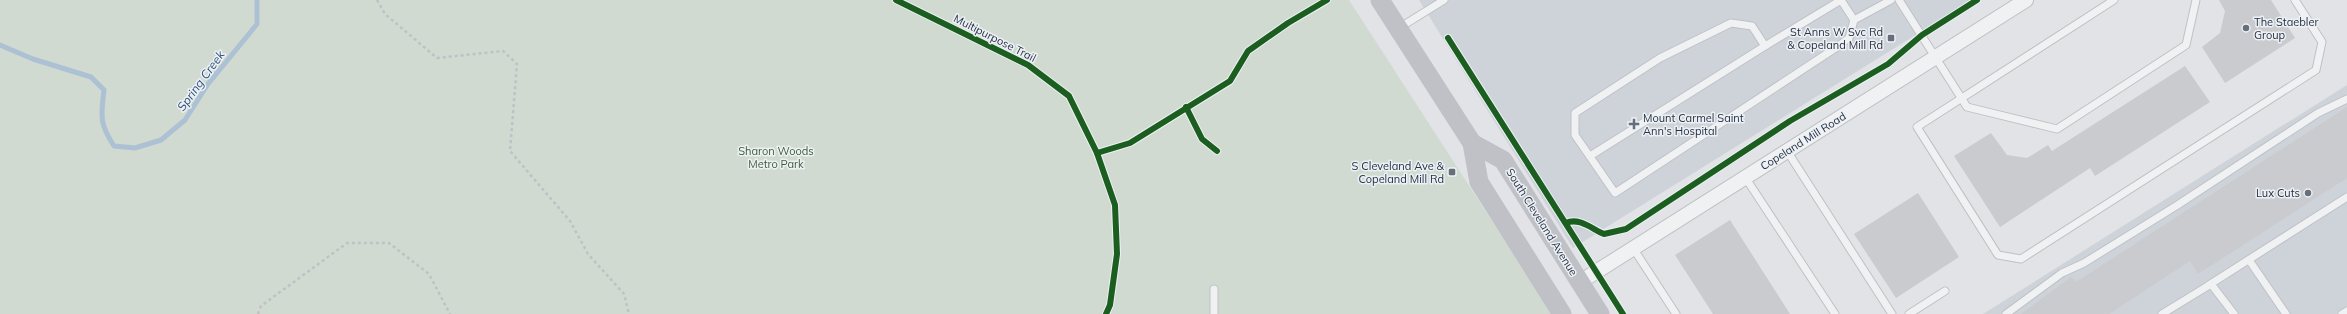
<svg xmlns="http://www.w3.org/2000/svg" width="2347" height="314" viewBox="0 0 2347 314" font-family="Mulish,sans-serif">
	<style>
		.built { fill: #ced3da }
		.park { fill: #d1dad0 }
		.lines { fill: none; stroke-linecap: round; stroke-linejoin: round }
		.stream { stroke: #acc1d4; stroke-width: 5 }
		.building { fill: #c9cbce }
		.lane-casing { stroke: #bfc1c4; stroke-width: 9 }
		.street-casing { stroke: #bfc1c4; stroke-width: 16 }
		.path { stroke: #bfc1c6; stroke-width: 2.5; stroke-dasharray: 3 3; stroke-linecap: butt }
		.lane { stroke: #f0f1f3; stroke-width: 7 }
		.street { stroke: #f0f1f3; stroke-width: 14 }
		.secondary { stroke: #bfc1c6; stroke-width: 19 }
		.cycleway-casing { stroke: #edf1f6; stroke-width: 8 }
		.cycleway { stroke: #1b5e20; stroke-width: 6 }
		.poi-dot { fill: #676f7b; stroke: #edf1f6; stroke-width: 1.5 }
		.labels { text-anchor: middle; stroke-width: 3; stroke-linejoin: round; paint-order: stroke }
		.poi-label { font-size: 11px; fill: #263141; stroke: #edf1f6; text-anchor: end }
		.street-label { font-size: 11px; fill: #263141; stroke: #edf1f6 }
		.park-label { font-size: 11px; fill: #3c5e32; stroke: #edf1f6 }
		.water-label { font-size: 12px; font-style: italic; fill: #2d5178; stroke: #edf1f6 }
	</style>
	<rect width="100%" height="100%" fill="#e1e3e6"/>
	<!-- built -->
	<g class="built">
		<polygon points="1419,0 1972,0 1573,248"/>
		<polygon points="2347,85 2347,314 1983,314"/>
	</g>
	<!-- park -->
	<polygon class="park" points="0,0 1349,0 1552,314 0,314"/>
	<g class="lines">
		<!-- stream -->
		<path class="stream" d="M0,45L33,59L91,77L104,90C101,116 99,123 114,146L135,148L161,140L185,120L208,84L257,24V0"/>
	</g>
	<!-- building -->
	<g class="building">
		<polygon points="2219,0 2271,0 2295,38 2225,83 2202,47 2220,33 2225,11"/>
		<polygon points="2185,66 2210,102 2095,176 2090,168 2000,227 1954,156 1991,133 2007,155 2027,158 2048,145 2052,151"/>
		<polygon points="2347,107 2347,178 2198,274 2190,261 2109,314 2021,314 2071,277 2076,282"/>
		<polygon points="1918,193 1959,257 1896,298 1854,234"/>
		<polygon points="1730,220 1790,314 1713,314 1675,255"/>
	</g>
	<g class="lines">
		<!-- lane casing -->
		<g class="lane-casing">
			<g id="lane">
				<polyline points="1899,0 1967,107 2057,129 2186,45 2196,0"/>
				<polyline points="2114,0 1917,127 1998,255 2021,259 2316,70 2322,42 2295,0"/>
				<polyline points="1854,20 1841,0 1765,46 1752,26 1731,23 1660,58 1575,113 1575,135 1615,193 1837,47 1849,38 1854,20 1891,0"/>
				<polyline points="1399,28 1444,0"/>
				<polyline points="1787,151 1892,314"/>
				<polyline points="1590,156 1765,46"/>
				<polyline points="1745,177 1835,314"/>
				<polyline points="1633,248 1676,314"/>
				<polyline points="2249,260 2286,314"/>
				<polyline points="2209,285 2347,197"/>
				<polyline points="1214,314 1214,289"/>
				<polyline points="1909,314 1945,291"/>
				<polyline points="2006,314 2062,273 2084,263 2176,206 2318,113 2347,99"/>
				<polyline points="2162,314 2211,284 2234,314"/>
				<polyline points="2342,314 2347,311"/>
			</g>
		</g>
		<!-- street casing -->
		<g class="street-casing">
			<polyline id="street" points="1580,282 2026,0"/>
		</g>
		<!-- path -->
		<g class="path">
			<polyline points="377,0 385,14 437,58 503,51 517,64 510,151 570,221 588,254 624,294 629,314"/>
			<polyline points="258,314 261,306 347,243 389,243 429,274 450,314"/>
		</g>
		<!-- lane -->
		<use href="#lane" class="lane"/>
		<!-- street -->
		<use href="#street" class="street"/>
		<!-- secondary -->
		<g class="secondary">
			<polyline points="1380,0 1472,143 1479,182 1562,314"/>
			<polyline points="1472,143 1503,160 1600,314"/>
		</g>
		<!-- cycleway casing -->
		<g class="cycleway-casing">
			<g id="cycleway">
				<polyline points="896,0 1028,65 1069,96 1097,153 1115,205 1117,254 1110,305 1106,314"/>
				<polyline points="1448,38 1623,314"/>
				<polyline points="1186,107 1202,139 1217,151"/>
				<polyline points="1097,153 1130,143 1230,81 1248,51 1288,23 1327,0"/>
				<path d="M1566,223C1579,217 1592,229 1604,234L1626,229L1790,121L1888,64L1922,35L1977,0"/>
			</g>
		</g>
		<!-- cycleway -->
		<use href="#cycleway" class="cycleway"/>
	</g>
	<!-- markers -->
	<g class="poi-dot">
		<circle cx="2246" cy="28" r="4"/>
		<rect x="1887" y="34" width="8" height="8" rx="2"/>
		<path d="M1632 118h4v4h4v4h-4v4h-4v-4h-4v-4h4z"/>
		<rect x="1448" y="168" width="8" height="8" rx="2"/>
		<circle cx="2308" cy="193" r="4"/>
	</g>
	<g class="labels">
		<!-- poi labels -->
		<g class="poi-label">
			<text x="2254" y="26" text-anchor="start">The Staebler<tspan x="2254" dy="13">Group</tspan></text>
			<text x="1883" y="36">St Anns W Svc Rd<tspan x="1883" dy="13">&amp; Copeland Mill Rd</tspan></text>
			<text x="1643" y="122" text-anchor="start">Mount Carmel Saint<tspan x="1643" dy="13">Ann's Hospital</tspan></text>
			<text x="1444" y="170">S Cleveland Ave &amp;<tspan x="1444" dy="13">Copeland Mill Rd</tspan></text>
			<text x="2300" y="197">Lux Cuts</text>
		</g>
		<!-- street labels -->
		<g class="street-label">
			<text transform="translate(995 38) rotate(27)" y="4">Multipurpose Trail</text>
			<text transform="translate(1803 141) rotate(-32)" y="4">Copeland Mill Road</text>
			<text transform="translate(1542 222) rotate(58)" y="4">South Cleveland Avenue</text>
		</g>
		<!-- park labels -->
		<g class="park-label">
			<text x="776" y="155">Sharon Woods<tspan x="776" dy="13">Metro Park</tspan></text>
		</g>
		<!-- water labels -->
		<g class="water-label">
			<text transform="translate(201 81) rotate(-54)" y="4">Spring Creek</text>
		</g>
	</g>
</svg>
